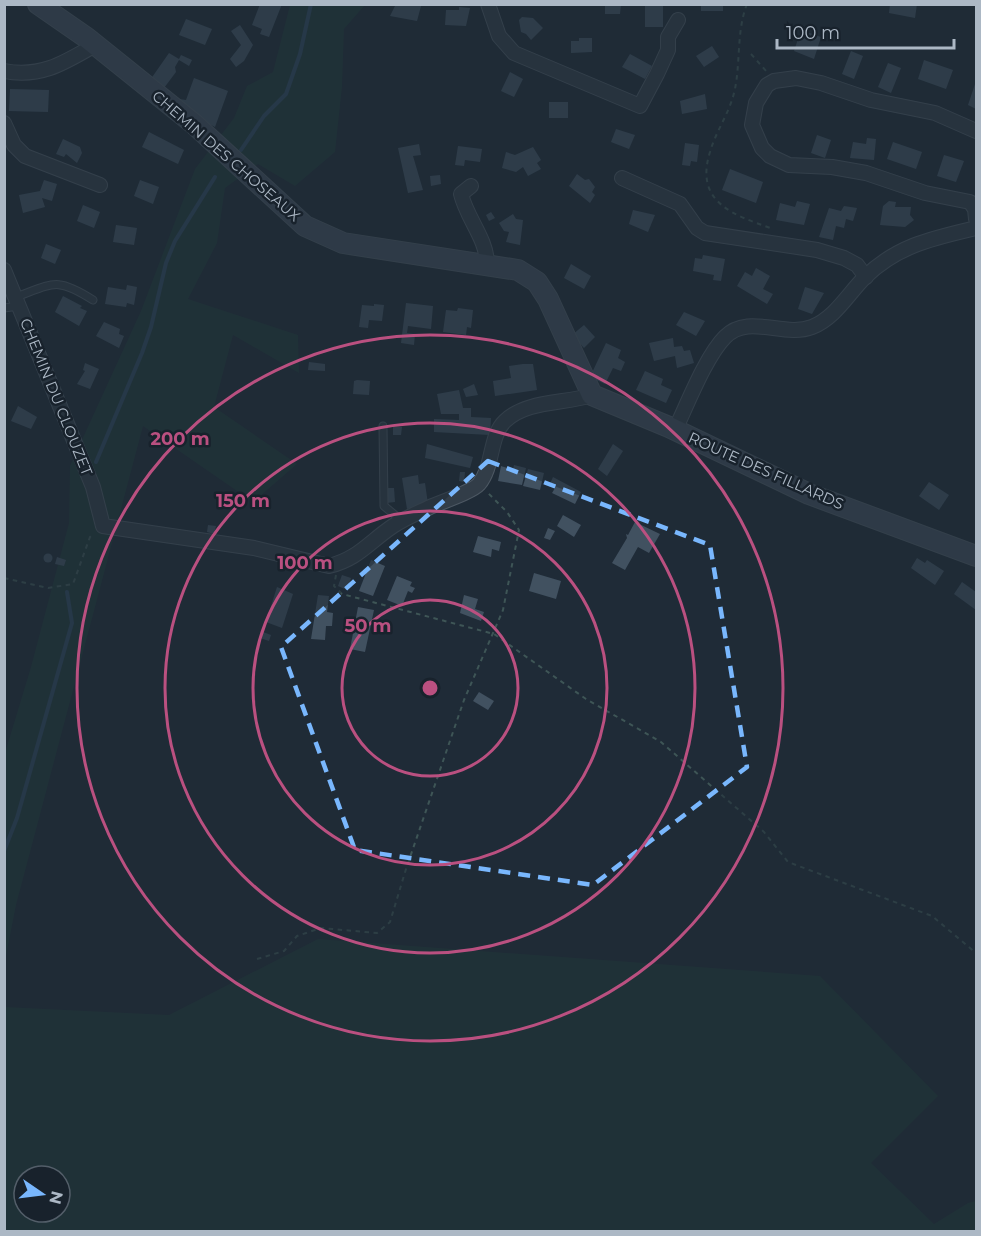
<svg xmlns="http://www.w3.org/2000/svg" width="981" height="1236" viewBox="0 0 981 1236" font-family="Montserrat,sans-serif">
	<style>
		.green { fill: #213839; fill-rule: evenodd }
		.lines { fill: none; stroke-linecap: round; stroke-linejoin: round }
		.stream { stroke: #2f475e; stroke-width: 4 }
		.building { fill: #415160 }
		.lane-casing { stroke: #4d5863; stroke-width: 9 }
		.street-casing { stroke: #4d5863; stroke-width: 16 }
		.secondary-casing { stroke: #4d5863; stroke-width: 22 }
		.path { stroke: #3e5556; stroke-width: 2; stroke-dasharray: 4.5 4.5; stroke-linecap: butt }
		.lane { stroke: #323d48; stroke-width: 7 }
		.street { stroke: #323d48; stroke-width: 14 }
		.secondary { stroke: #404c5b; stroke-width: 20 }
		.marked { fill: none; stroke: #79b7fd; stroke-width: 4.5; stroke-dasharray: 12 8; stroke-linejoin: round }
		.ring { fill: none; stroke: #ba5080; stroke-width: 3 }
		.labels { text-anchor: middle; stroke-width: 5; stroke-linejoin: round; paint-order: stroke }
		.street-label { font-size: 15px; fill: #acb8c5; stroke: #18222c }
		.centre { fill: #ba5080; stroke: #18222c; stroke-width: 3 }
		.ring-label { font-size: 18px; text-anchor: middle; font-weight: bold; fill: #ba5080; stroke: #18222c; stroke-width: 5; stroke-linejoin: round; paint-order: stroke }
	</style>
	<rect width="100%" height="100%" fill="#1f2b37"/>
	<!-- green -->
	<g class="green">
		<polygon points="290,5 365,5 344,29 342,87 335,152 295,186 258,164 225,188 217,243 188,299 298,335 299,373 233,335 214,407 297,464 253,502 143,426 16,905 5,961 5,753 31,667 69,523 70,466 141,311 195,169 234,118 247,86 273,72"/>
		<path d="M318,939L820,976L938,1096L871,1163L934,1224L968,1203L976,1201V1231H5V1007L169,1015ZM24,1176H60V1212H24Z"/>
	</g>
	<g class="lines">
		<!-- stream -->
		<g class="stream">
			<polyline points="241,150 264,116 286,94 300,54 311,4"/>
			<polyline points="96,462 142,353 151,327 166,263 175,241 215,177"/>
			<polyline points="4,851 17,818 72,623 67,592"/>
		</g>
	</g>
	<!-- building -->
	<g class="building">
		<polygon points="260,4 282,4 269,37 260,34 262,29 252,25"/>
		<polygon points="396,4 421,6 417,21 390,16"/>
		<polygon points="605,4 621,4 620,14 605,14"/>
		<polygon points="890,4 917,4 915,18 889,13"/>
		<rect x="701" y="5" width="22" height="6"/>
		<rect x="645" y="6" width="18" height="21"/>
		<polygon points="459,7 470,8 466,26 445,25 446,10 459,10"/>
		<polygon points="522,17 533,18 543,28 531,40 526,34 521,32 519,20"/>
		<polygon points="186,19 212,29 205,45 179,35"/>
		<polygon points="240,25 253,45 244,61 236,67 230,59 241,45 231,31"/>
		<polygon points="801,30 821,37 814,59 794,51"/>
		<polygon points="579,38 592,38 592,52 571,53 571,41 579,41"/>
		<polygon points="712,46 719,57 704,67 696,56"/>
		<polygon points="851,51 863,56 854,79 842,74"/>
		<polygon points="169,53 179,59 181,55 192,60 189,66 179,60 175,67 176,72 161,92 148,83"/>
		<polygon points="630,54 652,66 645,79 622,67"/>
		<polygon points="924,60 953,70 946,89 918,79"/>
		<polygon points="888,63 901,68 891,93 878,87"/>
		<polygon points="510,72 523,79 514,97 501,91"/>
		<polygon points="194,78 228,91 215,127 209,124 207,127 175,107 179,99 186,100"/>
		<polygon points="976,81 976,109 968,105"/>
		<polygon points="10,89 49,90 48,112 9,111"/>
		<polygon points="705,94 707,109 682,114 680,101"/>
		<rect x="549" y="102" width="19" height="16"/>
		<polygon points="616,129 635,135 629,149 611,142"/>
		<polygon points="149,132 184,150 178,164 142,147"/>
		<polygon points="817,135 831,140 825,158 811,153"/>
		<polygon points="867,138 876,139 874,160 850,158 853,142 866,144"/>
		<polygon points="63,139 80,147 82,153 77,163 66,154 64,157 56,154"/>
		<polygon points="893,142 922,152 916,169 887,159"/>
		<polygon points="685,143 699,145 697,162 691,161 690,166 682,165"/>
		<polygon points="419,144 421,155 413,156 423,190 408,193 398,148"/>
		<polygon points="458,146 482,149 480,162 465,160 464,166 455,165"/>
		<polygon points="533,147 541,160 537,163 541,169 528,176 523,167 516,172 502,168 506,152 515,155"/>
		<polygon points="944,155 964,161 956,182 937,176"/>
		<polygon points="730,169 763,182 756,203 722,190"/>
		<polygon points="577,174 585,180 589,179 595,187 592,192 595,195 590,203 569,186"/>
		<polygon points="440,175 441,184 431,186 430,176"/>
		<polygon points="44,180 57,184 52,201 42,198 45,207 23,213 19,195 40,191"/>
		<polygon points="140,180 159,187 153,204 134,196"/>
		<polygon points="797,201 810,204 804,225 776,220 780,203 795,207"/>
		<polygon points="889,201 896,202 895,207 911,207 910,215 914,220 905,227 880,225 883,206"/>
		<polygon points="83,205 100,212 94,228 77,221"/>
		<polygon points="844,206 857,208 853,221 846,219 844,228 836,226 833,240 819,237 829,208 841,211"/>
		<polygon points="633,210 655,215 648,232 629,224"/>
		<polygon points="491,212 495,218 489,221 486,215"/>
		<polygon points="513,214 516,219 523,220 520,245 506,242 509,232 504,231 499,223"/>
		<polygon points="116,225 137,228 134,245 113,242"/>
		<polygon points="46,244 61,250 55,264 41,258"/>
		<polygon points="703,255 725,259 721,281 713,280 714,275 693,271 695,258 702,259"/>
		<polygon points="571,264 591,276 584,289 564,278"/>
		<polygon points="756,268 770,276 763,289 773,294 767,304 737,286 745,272 752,276"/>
		<polygon points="127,285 137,287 134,305 127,303 126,307 105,304 108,287 126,290"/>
		<polygon points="805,287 824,293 812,314 798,309"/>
		<polygon points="63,296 82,306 80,308 87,311 79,326 55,312"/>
		<polygon points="406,303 433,306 431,329 408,326 407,333 415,334 414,345 401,343"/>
		<polygon points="374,304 384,305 382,321 369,320 368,328 359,327 362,305 374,306"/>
		<polygon points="458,308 473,310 471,328 467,327 466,335 443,332 446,310 457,311"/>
		<polygon points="684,312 705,321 696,336 676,325"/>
		<polygon points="104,322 120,329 119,334 124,336 119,348 96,336"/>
		<polygon points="584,325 595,337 584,348 572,335"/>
		<polygon points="673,338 674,347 682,346 684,351 690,350 694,363 677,368 675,356 654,361 649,343"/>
		<polygon points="606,343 621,350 618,358 625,362 621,371 613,368 605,384 590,377"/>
		<polygon points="309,362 325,364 325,371 308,370"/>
		<polygon points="85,363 99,369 90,389 77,384 85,371 83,370"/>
		<polygon points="523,364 533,364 537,390 495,396 493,381 511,378 509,366"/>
		<polygon points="645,371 663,379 661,385 672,390 666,403 636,390"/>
		<polygon points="357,380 370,381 369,395 353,394 354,381"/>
		<polygon points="474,384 478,395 466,397 463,389"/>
		<polygon points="459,390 463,408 471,408 471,417 491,418 490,435 434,432 434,419 459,420 459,414 441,414 437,394"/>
		<polygon points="18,406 37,417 31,429 11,421"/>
		<polygon points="393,427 402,427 401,435 393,435"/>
		<polygon points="427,444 473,457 470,468 425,458"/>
		<polygon points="613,444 623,451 607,476 598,469"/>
		<polygon points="514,465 526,468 522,485 498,481 501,466 513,469"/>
		<polygon points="528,469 544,473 540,490 523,486"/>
		<polygon points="460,472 465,472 464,482 459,481"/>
		<polygon points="418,475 419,484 425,483 428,504 407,509 402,478"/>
		<polygon points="553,477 581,492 575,504 552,493 555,488 549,486"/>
		<polygon points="929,482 949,495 939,510 919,496"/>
		<polygon points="385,488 394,488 395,502 386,503"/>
		<polygon points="563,515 581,525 574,537 557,526"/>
		<polygon points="635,522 660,534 649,553 638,547 625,570 612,563 627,538 626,534 628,535"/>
		<polygon points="208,525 216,526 214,534 207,532"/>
		<polygon points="548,528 555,531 550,540 544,538"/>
		<polygon points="478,536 501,542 499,551 492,549 491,557 473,552"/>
		<circle cx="48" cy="558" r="4.5"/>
		<polygon points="57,557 66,560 64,566 55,564"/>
		<polygon points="917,558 925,563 927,560 944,571 935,585 911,568"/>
		<polygon points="371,560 385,566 373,596 359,591"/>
		<polygon points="534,573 561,581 556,599 529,591"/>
		<polygon points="342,575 351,578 347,590 338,586"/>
		<polygon points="397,576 412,582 410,586 415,588 412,593 408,591 402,606 387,600"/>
		<polygon points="962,582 976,592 976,610 954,594"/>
		<polygon points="277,587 293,594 282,628 266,622"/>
		<polygon points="318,595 329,596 327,612 333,613 332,626 326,626 325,640 311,639"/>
		<polygon points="464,595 478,599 475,609 484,612 481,621 460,613"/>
		<polygon points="358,607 374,610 365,652 350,649"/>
		<polygon points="263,632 271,635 269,641 260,638"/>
		<polygon points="479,692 494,701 488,710 473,701"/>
	</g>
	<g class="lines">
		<!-- lane casing -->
		<g class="lane-casing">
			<g id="lane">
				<path d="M16,297C54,283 57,277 93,300"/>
				<polyline points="4,308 19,306"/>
				<polyline points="383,426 384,506 402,521"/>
			</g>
		</g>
		<!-- street casing -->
		<g class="street-casing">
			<g id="street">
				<polyline points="488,4 499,36 514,53 640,106 657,74 668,50 668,37 678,20"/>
				<path d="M4,71C41,78 64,63 95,45"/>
				<polyline points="4,123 14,145 25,156 100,185"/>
				<polyline points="976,131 935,113 871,100 821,83 796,78 774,81 767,85 756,103 752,125 762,148 770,156 789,165 832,167 866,173 925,193 970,202 975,209 976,219"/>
				<polyline points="622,178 680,204 697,228 705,233 817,250 844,258 857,265 866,277"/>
				<path d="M471,186L461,194C467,219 487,239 487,264"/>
				<path d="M4,270L93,487L103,526L254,548L329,566C358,559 369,542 393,526C405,518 418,513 430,507C441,502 472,492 479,484C494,466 489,436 505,421C527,400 565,404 592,395"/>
				<path d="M675,430C687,405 706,356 725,337C748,313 784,338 812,327C835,318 848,294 865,277C898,245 934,238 976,228"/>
			</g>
		</g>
		<!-- secondary casing -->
		<g class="secondary-casing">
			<polyline id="secondary" points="38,4 87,38 194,124 305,226 343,243 518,270 537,282 548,299 592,395 669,427 809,494 976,556"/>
		</g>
		<!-- path -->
		<g class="path">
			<path d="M747,4C735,35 742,70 732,100C726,118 715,134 710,152C694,203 734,215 773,229"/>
			<polyline points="751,54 767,72"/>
			<polyline points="336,575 334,586 342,594 494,634 586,699 661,742 764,832 788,862 932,916 976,953"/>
			<polyline points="4,578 48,588 73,584 90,537 94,533"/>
			<polyline points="257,959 284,951 297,936 321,928 377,933 390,922 406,869 464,700 503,610 519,530 507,512 488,493"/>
		</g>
		<!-- lane -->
		<use href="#lane" class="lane"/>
		<!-- street -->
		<use href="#street" class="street"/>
		<!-- secondary -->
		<use href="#secondary" class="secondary"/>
	</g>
	<!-- marked area -->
	<path d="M0 0H981V1236H0ZM488,461L710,545L747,767L593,885L355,850L281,647Z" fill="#1f2b37" fill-opacity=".55" fill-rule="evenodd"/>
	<path class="marked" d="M488,461L710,545L747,767L593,885L355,850L281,647Z"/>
	<!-- distance rings -->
	<g class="ring">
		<circle cx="430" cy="688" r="88"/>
		<circle cx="430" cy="688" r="177"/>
		<circle cx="430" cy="688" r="265"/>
		<circle cx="430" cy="688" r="353"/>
	</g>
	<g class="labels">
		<!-- street labels -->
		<g class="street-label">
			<text transform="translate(226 156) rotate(41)" y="5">CHEMIN DES CHOSEAUX</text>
			<text transform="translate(56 397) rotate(68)" y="5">CHEMIN DU CLOUZET</text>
			<text transform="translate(766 471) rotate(24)" y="5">ROUTE DES FILLARDS</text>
		</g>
	</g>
	<circle cx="430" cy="688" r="9" class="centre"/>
	<g class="ring-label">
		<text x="180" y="445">200 m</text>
		<text x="243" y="507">150 m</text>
		<text x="305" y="569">100 m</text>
		<text x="368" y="632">50 m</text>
	</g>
	<!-- border -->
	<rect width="981" height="1236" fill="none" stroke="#acb8c5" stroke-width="12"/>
	<!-- north arrow -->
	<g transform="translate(42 1194) rotate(104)"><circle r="28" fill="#18222c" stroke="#535e69" stroke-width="1.5"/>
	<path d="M0-4.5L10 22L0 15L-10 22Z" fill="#79b7fd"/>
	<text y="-9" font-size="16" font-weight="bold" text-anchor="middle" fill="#acb8c5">N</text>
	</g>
	<!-- scale -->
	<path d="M777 39v9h177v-9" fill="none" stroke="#acb8c5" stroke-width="3"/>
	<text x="786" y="39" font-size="18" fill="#acb8c5" stroke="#18222c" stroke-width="4.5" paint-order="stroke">100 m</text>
</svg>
